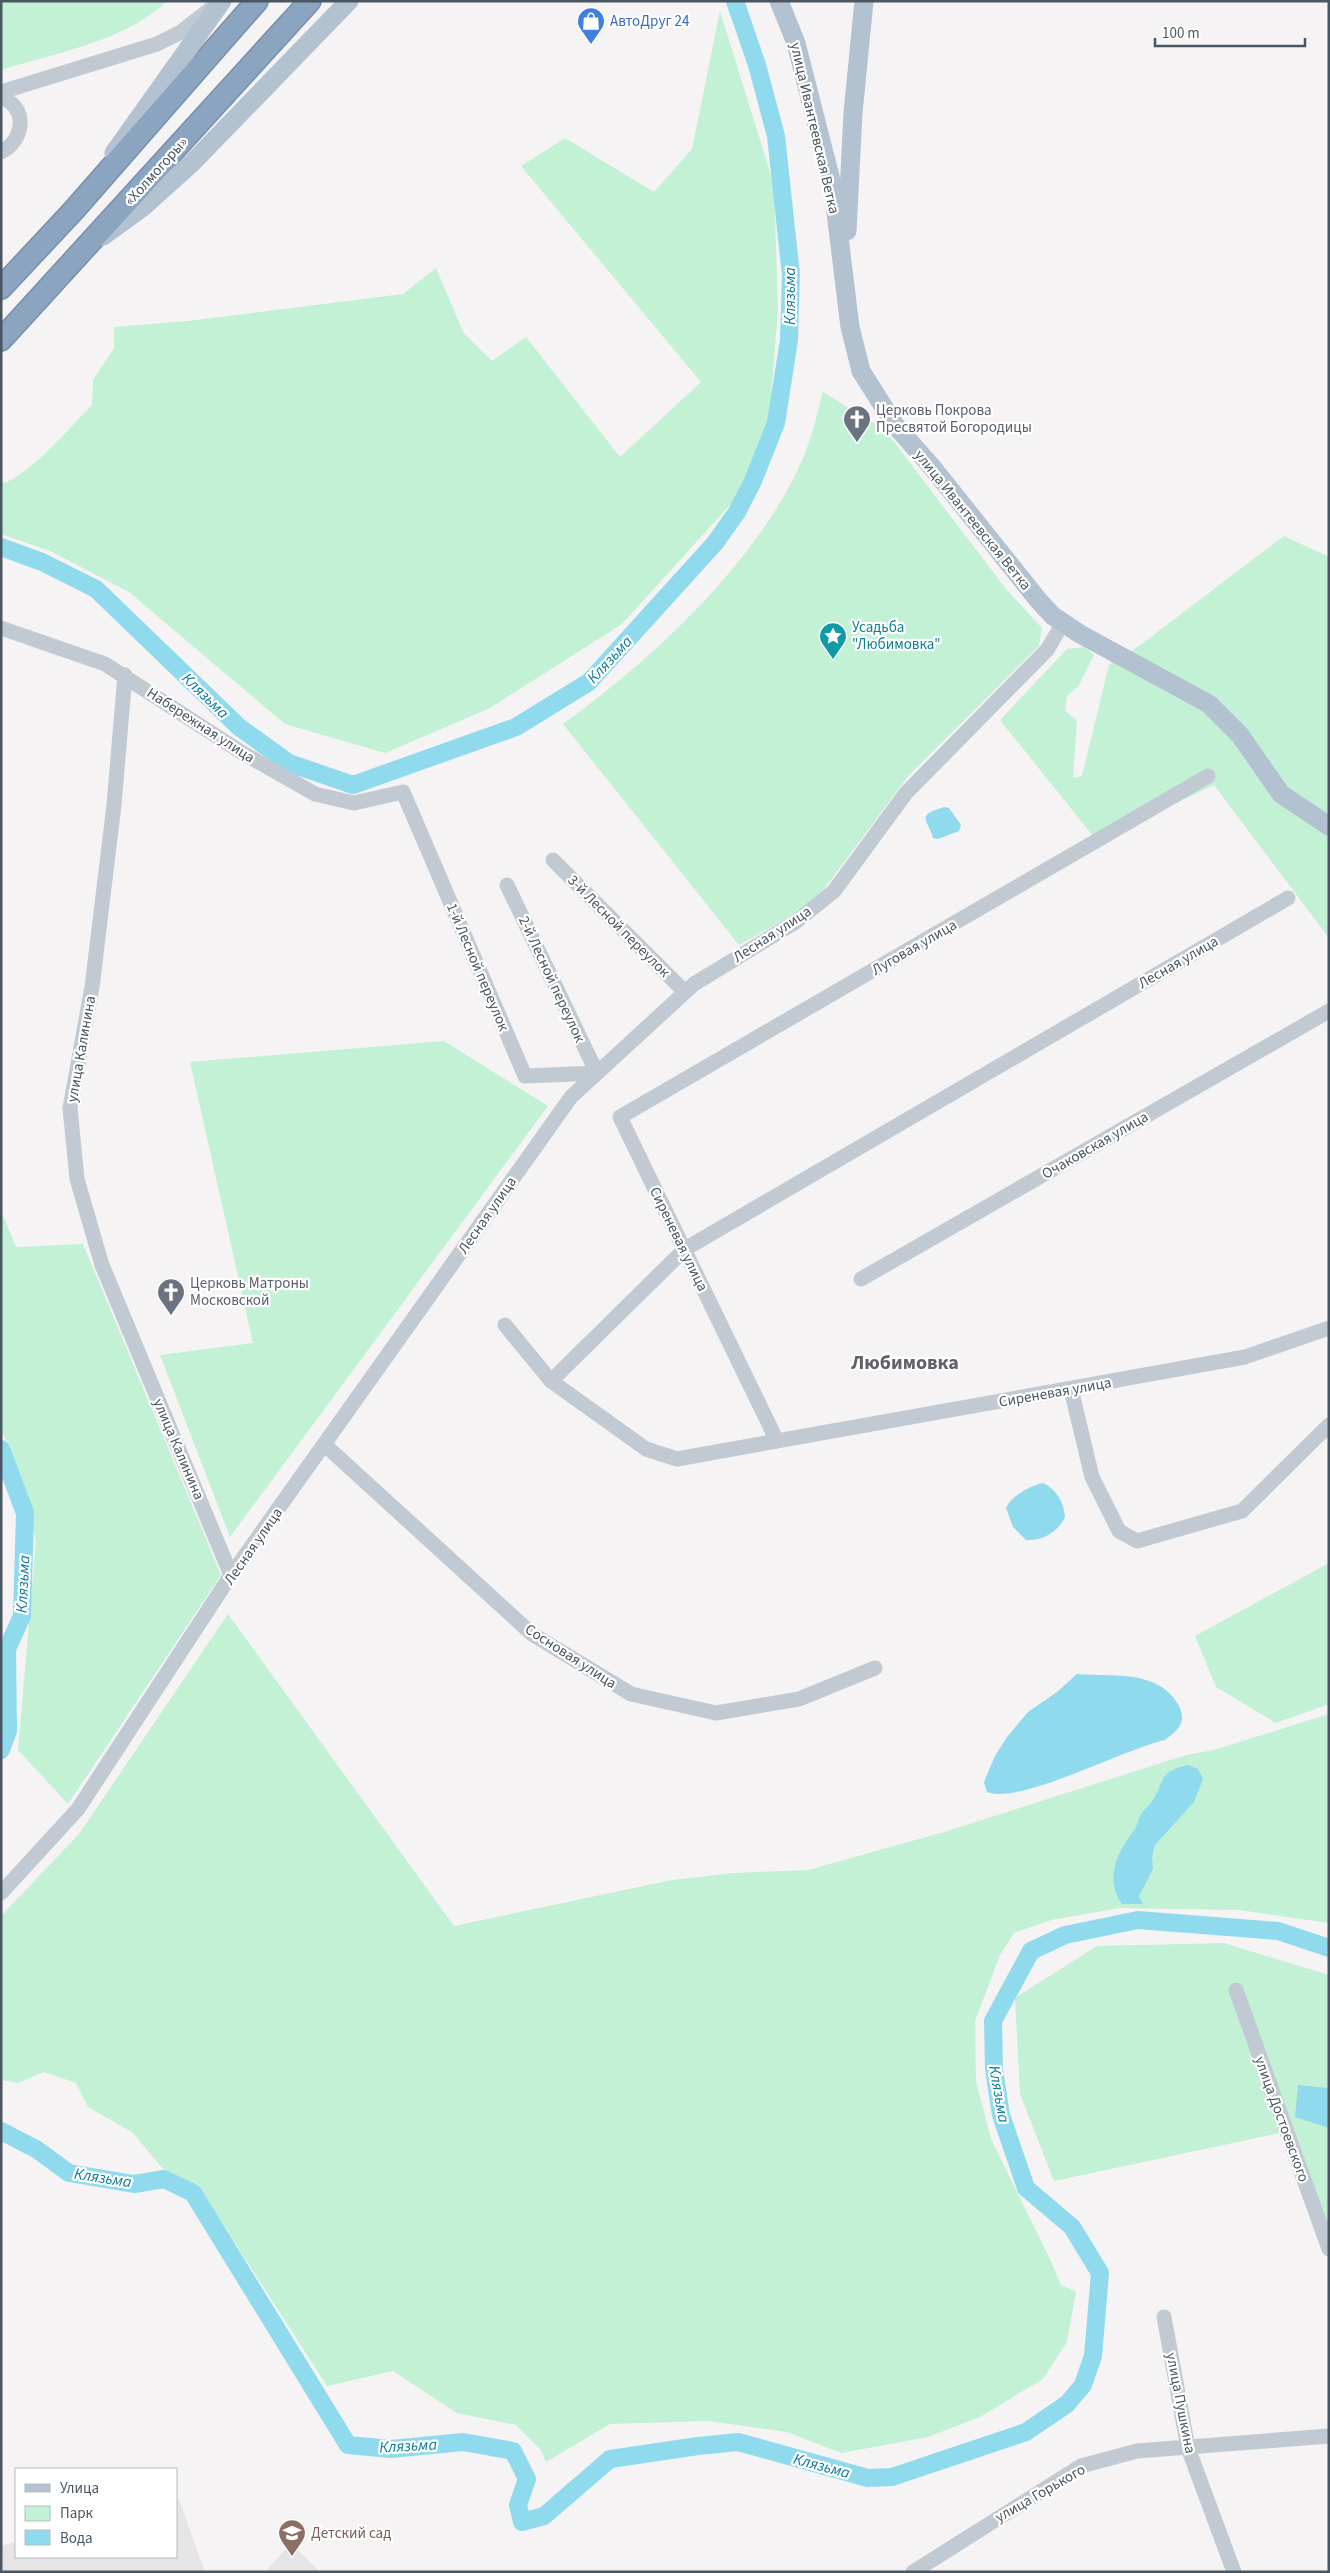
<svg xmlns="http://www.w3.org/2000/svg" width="1330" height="2573" viewBox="0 0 1330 2573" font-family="'Source Sans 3',sans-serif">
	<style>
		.education { fill: #e6e4e5 }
		.green { fill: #c3f1d5 }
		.water { fill: #90daee }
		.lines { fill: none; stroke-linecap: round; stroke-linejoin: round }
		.river { stroke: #90daee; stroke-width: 18 }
		.highway-casing { stroke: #7690ad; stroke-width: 24 }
		.minor { stroke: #c1cad2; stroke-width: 15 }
		.major { stroke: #b3c2d1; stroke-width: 19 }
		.highway { stroke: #8ba5c1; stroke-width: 21 }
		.labels { text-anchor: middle; stroke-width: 4.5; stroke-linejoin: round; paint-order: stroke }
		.shop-label { font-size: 15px; fill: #366cbe; stroke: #fff; text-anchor: start }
		.street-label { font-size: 15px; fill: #4a5661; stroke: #fff }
		.worship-label { font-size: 15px; fill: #5b616d; stroke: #fff; text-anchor: start }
		.culture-label { font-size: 15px; fill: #0d838f; stroke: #fff; text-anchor: start }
		.education-label { font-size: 15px; fill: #785e54; stroke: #fff; text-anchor: start }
		.water-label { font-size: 16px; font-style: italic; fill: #0c7c9b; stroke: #fff }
		.district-label { font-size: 20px; font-weight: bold; fill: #5f6368; stroke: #fff }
	</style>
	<rect width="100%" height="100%" fill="#f5f3f3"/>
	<!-- education -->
	<g class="education">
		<polygon points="176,2500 179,2500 205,2572 1,2572 1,2546 16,2542 16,2557 176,2557"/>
		<polygon points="291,2543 320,2572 265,2572"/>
	</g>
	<!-- green -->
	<g class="green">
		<path d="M1,1H167C126,41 55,53 1,70Z"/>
		<path d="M720,11L774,185L778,309L769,425L737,497L622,624L490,708L385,753L285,724L129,592L50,551L1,534V484C31,475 69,428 92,405L93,380L114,348V327L188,321L403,294L436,268L463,332L492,361L526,337L620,457L701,382L521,166L565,138L654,192L692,149Z"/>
		<path d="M823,392L885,430L1006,589L1042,628L1039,646L909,775L824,889L795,914L739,945L563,724C653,659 759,561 803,458C812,438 817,414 823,392Z"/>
		<polygon points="1284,536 1329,557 1329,938 1214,785 1097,841 1000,720 1067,649 1085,647 1094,655 1078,687 1067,696 1065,711 1077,720 1073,778 1082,776 1109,665 1139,646"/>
		<polygon points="444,1041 548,1106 230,1537 160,1355 253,1343 190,1062"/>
		<polygon points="1,1211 16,1247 83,1244 221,1575 68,1804 18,1750 36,1541 10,1447 1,1430"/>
		<polygon points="1329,1563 1329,1704 1276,1723 1216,1687 1195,1636"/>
		<polygon points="228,1614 454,1926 672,1880 733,1873 808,1870 944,1832 1186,1755 1214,1750 1329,1714 1329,1923 1239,1910 1120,1908 1051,1920 1014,1933 1000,1955 975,2021 976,2081 991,2139 1050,2259 1061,2285 1076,2292 1067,2342 1043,2379 980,2417 928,2437 841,2453 787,2432 708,2421 610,2424 546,2462 541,2450 516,2425 457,2413 393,2371 327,2386 199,2187 165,2171 132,2132 88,2107 76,2083 44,2072 18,2083 1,2080 1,1916 79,1834"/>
		<polygon points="1224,1943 1329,1975 1329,2229 1294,2130 1054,2181 1020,2094 1015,1998 1097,1946"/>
	</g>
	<!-- water -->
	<g class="water">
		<path d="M944,807L949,808L961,825L959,831L938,839L933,838C929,820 914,816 944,807Z"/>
		<path d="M1043,1483C1056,1489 1064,1502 1065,1517C1058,1532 1043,1541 1026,1540L1013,1527L1006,1508C1011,1496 1030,1486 1043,1483Z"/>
		<path d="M1077,1674C1113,1677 1159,1669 1179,1706C1187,1723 1178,1730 1165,1740C1126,1748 1020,1805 987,1792L984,1783L986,1777L995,1756L1007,1737L1028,1712L1057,1692Z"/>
		<path d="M1188,1765L1198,1769L1203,1779L1194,1802L1155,1845L1152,1857L1153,1869L1139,1896L1143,1904H1122C1105,1880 1116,1853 1133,1832C1137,1827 1138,1820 1141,1814C1144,1810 1148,1807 1151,1803C1166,1782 1156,1772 1188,1765Z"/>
		<polygon points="1298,2085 1329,2088 1329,2128 1295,2117"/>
	</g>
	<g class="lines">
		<!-- river -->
		<g class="river">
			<polyline points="1,547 42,562 96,589 239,727 289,763 353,785 516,727 589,682 715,543 737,512 753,481 776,423 789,340 791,275 776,136 757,65 735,1"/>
			<polyline points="1,1449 25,1513 22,1616 7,1649 8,1731 1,1750"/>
			<polyline points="1,2131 36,2149 69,2173 134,2184 164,2179 193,2193 348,2445 391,2449 463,2442 513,2451 527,2479 518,2505 522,2522 544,2516 610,2459 698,2446 738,2442 868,2478 892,2477 1026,2432 1067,2404 1083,2385 1093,2356 1100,2273 1072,2227 1026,2188 1001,2115 994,2069 993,2021 1031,1951 1065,1935 1138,1920 1278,1931 1329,1948"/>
		</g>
		<!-- highway casing -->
		<g class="highway-casing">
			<g id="highway">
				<polyline points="1,288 74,210 257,1"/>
				<polyline points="1,340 310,1"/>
			</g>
		</g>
		<!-- minor -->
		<g class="minor">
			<polyline points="1,92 157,44 181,32 213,7"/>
			<path d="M1,97C29,108 24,141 1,152"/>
			<polyline points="1,628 105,664 241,752 315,794 354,803 403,792 525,1076 597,1073 507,885"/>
			<polyline points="125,675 114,805 92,987 70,1108 77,1179 102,1265 231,1575"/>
			<polyline points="553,860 685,992"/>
			<polyline points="861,1279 1329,1011"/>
			<polyline points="505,1325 551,1381 646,1449 677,1459 1245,1357 1329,1328"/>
			<polyline points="551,1381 685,1249 1288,898"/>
			<polyline points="1071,1389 1092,1477 1119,1531 1137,1541 1242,1511 1329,1425"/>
			<polyline points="777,1441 620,1117 1208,776"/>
			<polyline points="325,1445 532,1634 631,1694 716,1713 799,1699 875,1668"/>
			<polyline points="1,1893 78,1809 231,1575 571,1097 694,984 797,921 834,891 906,793 1047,650 1063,623"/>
			<polyline points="1236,1990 1329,2249"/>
			<polyline points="1164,2317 1188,2448 1234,2572"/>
			<polyline points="913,2572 1081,2466 1137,2451 1329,2436"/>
		</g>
		<!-- major -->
		<g class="major">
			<polyline points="779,1 796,43 833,188 850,327 861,371 895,425 932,467 1039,601 1053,616 1080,634 1209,704 1240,735 1281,794 1329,826"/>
			<polyline points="114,153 222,1"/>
			<polyline points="847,231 853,113 864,1"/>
			<polyline points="103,236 143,207 192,163 349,1"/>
		</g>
		<!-- highway -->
		<use href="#highway" class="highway"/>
	</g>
	<!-- icons -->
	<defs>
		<g id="shop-pin" transform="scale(1.4375)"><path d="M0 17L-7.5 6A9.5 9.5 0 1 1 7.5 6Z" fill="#3f7fe0" stroke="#fff"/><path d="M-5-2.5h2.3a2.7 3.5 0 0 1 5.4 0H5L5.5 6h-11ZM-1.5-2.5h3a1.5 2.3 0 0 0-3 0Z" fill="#fff"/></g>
		<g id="church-pin" transform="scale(1.4375)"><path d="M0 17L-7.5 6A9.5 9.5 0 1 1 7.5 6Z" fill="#6b7280" stroke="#fff"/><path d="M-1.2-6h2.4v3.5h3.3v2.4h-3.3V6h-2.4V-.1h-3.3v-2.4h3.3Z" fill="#fff"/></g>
		<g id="sight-pin" transform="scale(1.4375)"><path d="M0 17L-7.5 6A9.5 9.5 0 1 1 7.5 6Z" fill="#0f9aa8" stroke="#fff"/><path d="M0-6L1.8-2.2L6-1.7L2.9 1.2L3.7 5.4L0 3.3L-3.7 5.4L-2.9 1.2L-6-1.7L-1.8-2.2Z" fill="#fff"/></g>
		<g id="school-pin" transform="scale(1.4375)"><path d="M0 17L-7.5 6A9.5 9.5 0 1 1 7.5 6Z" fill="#8d6e63" stroke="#fff"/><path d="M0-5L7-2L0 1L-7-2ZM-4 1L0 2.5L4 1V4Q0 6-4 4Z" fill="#fff"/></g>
	</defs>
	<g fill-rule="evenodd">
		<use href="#shop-pin" x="591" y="21"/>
		<use href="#church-pin" x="857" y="419"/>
		<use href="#sight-pin" x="833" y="636"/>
		<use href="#church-pin" x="171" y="1292"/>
		<use href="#school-pin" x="292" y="2533"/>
	</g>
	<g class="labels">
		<!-- shop labels -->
		<g class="shop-label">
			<text x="610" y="26">АвтоДруг 24</text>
		</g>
		<!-- street labels -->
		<g class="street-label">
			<text transform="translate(815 128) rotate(77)" y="5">улица Ивантеевская Ветка</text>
			<text transform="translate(156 171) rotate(-48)" y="5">«Холмогоры»</text>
			<text transform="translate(973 520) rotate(51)" y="5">улица Ивантеевская Ветка</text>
			<text transform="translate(201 725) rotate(33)" y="5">Набережная улица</text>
			<text transform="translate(619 926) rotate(45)" y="5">3-й Лесной переулок</text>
			<text transform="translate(772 934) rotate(-33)" y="5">Лесная улица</text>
			<text transform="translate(914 947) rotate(-30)" y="5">Луговая улица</text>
			<text transform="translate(1178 962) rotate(-30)" y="5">Лесная улица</text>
			<text transform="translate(478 967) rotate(67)" y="5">1-й Лесной переулок</text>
			<text transform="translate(552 979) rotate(65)" y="5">2-й Лесной переулок</text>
			<text transform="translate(81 1049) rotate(-80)" y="5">улица Калинина</text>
			<text transform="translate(1095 1145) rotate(-30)" y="5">Очаковская улица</text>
			<text transform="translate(487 1215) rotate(-55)" y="5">Лесная улица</text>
			<text transform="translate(679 1239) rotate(64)" y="5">Сиреневая улица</text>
			<text transform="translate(1055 1392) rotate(-10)" y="5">Сиреневая улица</text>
			<text transform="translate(179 1449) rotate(67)" y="5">улица Калинина</text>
			<text transform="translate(253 1546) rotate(-55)" y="5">Лесная улица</text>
			<text transform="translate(571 1656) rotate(33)" y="5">Сосновая улица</text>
			<text transform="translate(1282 2119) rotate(70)" y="5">улица Достоевского</text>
			<text transform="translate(1181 2403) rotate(79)" y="5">улица Пушкина</text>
			<text transform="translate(1040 2493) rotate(-30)" y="5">улица Горького</text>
		</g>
		<!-- worship labels -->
		<g class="worship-label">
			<text x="876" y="415">Церковь Покрова<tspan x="876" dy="17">Пресвятой Богородицы</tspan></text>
			<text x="190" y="1288">Церковь Матроны<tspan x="190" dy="17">Московской</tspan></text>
		</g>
		<!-- culture labels -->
		<g class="culture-label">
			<text x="852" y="632">Усадьба<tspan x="852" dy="17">"Любимовка"</tspan></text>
		</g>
		<!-- education labels -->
		<g class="education-label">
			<text x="311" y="2538">Детский сад</text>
		</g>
		<!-- water labels -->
		<g class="water-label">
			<text transform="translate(789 296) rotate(-90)" y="6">Клязьма</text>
			<text transform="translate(609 659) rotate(-47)" y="6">Клязьма</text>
			<text transform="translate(206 695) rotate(44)" y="6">Клязьма</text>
			<text transform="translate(22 1584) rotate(-87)" y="6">Клязьма</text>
			<text transform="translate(1000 2094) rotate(80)" y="6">Клязьма</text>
			<text transform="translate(103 2177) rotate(9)" y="6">Клязьма</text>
			<text transform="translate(408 2445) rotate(-3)" y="6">Клязьма</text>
			<text transform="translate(822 2465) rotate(15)" y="6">Клязьма</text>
		</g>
		<!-- district labels -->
		<g class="district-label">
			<text x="905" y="1369">Любимовка</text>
		</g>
	</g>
	<!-- border -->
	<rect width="1330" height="2573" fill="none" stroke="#4a5661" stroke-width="5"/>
	<!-- legend -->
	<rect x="15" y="2468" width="162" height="90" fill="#ffffff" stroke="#b7bbc0"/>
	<rect x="25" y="2484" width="25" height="8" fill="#b3c2d1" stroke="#b7bbc0"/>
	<text x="60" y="2493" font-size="15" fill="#4a5661">Улица</text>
	<rect x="25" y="2506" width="25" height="15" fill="#c3f1d5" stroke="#b7bbc0"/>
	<text x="60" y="2518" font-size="15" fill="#4a5661">Парк</text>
	<rect x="25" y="2530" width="25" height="15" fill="#90daee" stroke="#b7bbc0"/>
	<text x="60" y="2543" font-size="15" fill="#4a5661">Вода</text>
	<!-- scale -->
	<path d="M1155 38v8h150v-8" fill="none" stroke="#4a5661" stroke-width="2.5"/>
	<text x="1162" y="38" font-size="15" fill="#4a5661" stroke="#ffffff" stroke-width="4" paint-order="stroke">100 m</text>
</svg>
